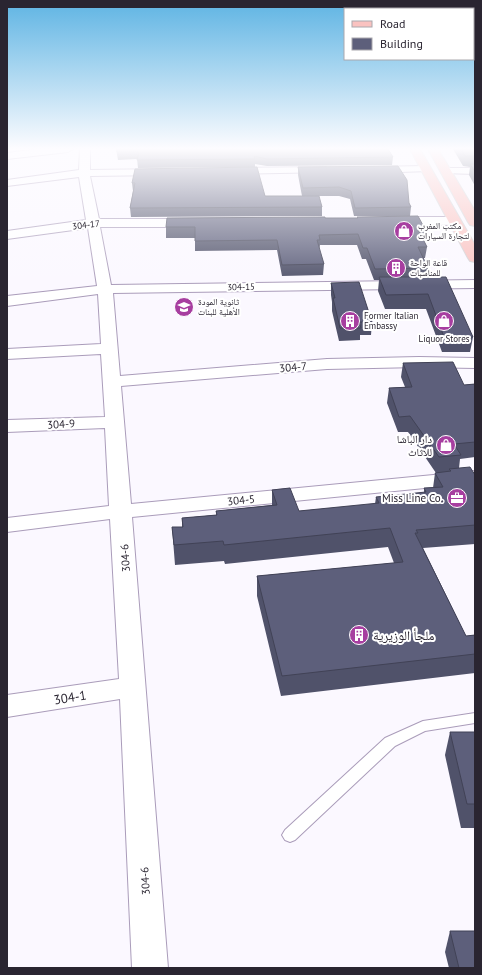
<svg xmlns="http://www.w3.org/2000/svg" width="482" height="975" viewBox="0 0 482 975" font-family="'PT Sans','Noto Naskh Arabic',sans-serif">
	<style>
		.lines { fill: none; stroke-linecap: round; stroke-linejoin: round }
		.lane-casing { stroke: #aa9cba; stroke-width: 2 }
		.street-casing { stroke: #aa9cba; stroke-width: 2 }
		.primary-casing { stroke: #d4d3d6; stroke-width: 2 }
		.lane { fill: #fff; fill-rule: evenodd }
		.street { fill: #fff; fill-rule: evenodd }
		.primary { fill: #fac2c0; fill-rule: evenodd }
		.wall { fill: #50526a }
		.building { fill: #5d5f7b; stroke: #414256 }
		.labels { text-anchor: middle; stroke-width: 4; stroke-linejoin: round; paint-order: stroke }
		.far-street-label { font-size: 9px; fill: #2a2531; stroke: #fff }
		.far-poi-label { font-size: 9px; fill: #2a2531; stroke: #fff; text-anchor: start }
		.street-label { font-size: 11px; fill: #2a2531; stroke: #fff }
		.poi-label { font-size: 11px; fill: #2a2531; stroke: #fff; text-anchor: end }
		.near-poi-label { font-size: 13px; fill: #2a2531; stroke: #fff; text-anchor: start }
		.near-street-label { font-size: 13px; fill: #2a2531; stroke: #fff }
	</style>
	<rect width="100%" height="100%" fill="#fbf8ff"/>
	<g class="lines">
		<!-- lane casing -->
		<g class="lane-casing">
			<polygon id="lane" points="475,713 475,723 425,731 395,746 295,840 290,842 285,840 282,835 285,830 385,738 423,721"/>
		</g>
		<!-- street casing -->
		<g class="street-casing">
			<g id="street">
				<polygon points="39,149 73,149 68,152 7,159 7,153"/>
				<polygon points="80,149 90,149 90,170 164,169 169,172 164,175 90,176 99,219 196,219 200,220 202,223 200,226 196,227 100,227 111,285 475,280 475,288 113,293 120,376 327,359 419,357 475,358 475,368 419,367 327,369 121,386 131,504 475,471 475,483 132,517 168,968 132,968 120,699 7,717 7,695 119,679 110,519 7,532 7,518 109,506 105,428 7,432 7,420 105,417 101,354 7,359 7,349 101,344 98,294 7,306 7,296 97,286 88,228 7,239 7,231 86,220 79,177 7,186 7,180 79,170"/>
				<polygon points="425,166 430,169 429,171 371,173 366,170 371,167"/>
				<polygon points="326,167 331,170 330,172 229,174 224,171 229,168"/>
				<polygon points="446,168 475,168 475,174 442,173 441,171"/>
				<polygon points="393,217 454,217 458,218 460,221 458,224 454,225 389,224 387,221 389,218"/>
			</g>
		</g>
		<!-- primary casing -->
		<g class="primary-casing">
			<g id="primary">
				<polygon points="410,149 420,149 475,245 475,262 470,261 468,258"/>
				<polygon points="428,149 438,149 475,211 475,226 470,225 468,222"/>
			</g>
		</g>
		<!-- lane -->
		<use href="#lane" class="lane"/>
		<!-- street -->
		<use href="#street" class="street"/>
		<!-- primary -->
		<use href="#primary" class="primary"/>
	</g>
	<!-- wall -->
	<g class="wall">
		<polygon points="116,149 388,149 393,157 392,165 267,166 255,164 255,167 138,168 137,159 118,160"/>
		<polygon points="453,149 475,149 475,186 469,175 470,167 463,166"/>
		<polygon points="298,167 409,203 411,207 410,216 354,216 350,199 339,196 302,196 298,175"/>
		<polygon points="132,183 265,196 322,207 322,216 131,217 130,208 133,191"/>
		<polygon points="357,217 425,229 424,240 423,240 427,247 425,258 423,258 428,268 427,277 473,337 470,352 442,352 426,309 385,309 378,291 379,280 374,280 366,259 362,259 357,245 320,245 319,250 324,264 323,275 282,276 277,250 195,251 195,238 166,238 166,227 325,218 357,218"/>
		<polygon points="331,283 372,322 371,335 360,335 360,340 339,341 332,311 332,302 331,295"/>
		<polygon points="403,363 464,385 475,384 475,457 460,459 459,468 475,475 475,544 423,548 466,636 475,635 475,673 281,696 257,596 257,576 394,563 388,547 225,564 224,561 175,565 172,527 182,527 182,518 216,515 216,511 272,505 272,490 299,511 375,504 376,497 424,493 424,488 433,488 435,473 436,473 408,432 398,432 387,403 389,388 405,387 401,377"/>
		<polygon points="450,732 475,732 475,828 461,828 445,755"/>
		<polygon points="450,931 475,968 449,968 445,952"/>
	</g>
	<!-- building -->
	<g class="building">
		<polygon points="117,149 388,149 393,157 267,159 254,156 255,159 137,160 139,152 117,152"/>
		<polygon points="461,149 475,149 475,156 465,156"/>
		<polygon points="470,164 475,164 475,172"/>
		<polygon points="398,166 407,180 409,203 411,207 355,208 351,191 339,187 303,188 298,167"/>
		<polygon points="257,167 265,196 319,196 322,207 130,208 135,183 132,183 135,169"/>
		<polygon points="418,216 425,229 418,229 427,247 418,247 428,268 375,269 367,248 363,248 358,234 319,235 320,240 317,240 324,264 282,265 277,240 195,241 195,227 166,227 167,218 325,217 325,218 358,218 357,217"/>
		<polygon points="379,277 446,277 473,337 444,337 428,294 386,295"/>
		<polygon points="359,282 372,322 359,322 361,328 340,328 333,298 335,298 331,283"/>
		<polygon points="453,362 464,385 475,384 475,442 454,444 461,455 439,457 410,416 399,417 389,388 412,387 403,363"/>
		<polygon points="470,467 475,475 475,525 416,530 418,533 415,533 466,636 475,635 475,654 282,676 257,576 403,562 390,528 224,545 223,541 174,545 172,527 183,527 182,518 217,515 216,511 277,505 272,490 290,488 299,511 379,503 376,497 426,492 424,488 443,487 435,473 451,471 449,469"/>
		<polygon points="450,732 475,732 475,804 467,804"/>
		<polygon points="450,931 475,931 475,968 459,968"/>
	</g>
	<!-- sky -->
	<linearGradient id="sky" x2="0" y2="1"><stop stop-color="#5eb4e3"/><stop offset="0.52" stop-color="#fdfcff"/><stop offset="1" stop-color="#fdfcff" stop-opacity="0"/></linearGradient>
	<rect width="482" height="286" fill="url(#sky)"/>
	<!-- icons -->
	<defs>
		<g id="shop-disc" transform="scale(1)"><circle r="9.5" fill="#a73ea0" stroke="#fff"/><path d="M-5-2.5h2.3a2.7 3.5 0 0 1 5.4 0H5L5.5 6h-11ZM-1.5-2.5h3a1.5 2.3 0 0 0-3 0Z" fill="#fff"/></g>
		<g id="building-disc" transform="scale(1)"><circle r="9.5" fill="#a73ea0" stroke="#fff"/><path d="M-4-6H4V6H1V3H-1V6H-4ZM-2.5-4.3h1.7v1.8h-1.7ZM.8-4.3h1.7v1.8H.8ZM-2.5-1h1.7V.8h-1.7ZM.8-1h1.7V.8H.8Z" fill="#fff"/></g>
		<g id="school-disc" transform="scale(1)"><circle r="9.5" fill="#a73ea0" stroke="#fff"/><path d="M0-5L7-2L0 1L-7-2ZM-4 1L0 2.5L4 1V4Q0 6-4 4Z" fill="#fff"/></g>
		<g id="office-disc" transform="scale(1)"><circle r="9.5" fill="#a73ea0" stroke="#fff"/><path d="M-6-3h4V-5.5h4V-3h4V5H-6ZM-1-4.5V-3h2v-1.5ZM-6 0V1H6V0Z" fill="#fff"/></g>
	</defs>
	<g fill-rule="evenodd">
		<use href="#shop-disc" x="404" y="231"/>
		<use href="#building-disc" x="396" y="268"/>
		<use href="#school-disc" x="184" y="307"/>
		<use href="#building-disc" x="350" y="321"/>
		<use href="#shop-disc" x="444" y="321"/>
		<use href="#shop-disc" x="446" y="445"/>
		<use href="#office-disc" x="457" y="498"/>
		<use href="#building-disc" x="359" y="635"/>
	</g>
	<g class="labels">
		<!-- far-street labels -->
		<g class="far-street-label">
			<text transform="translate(86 225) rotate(-6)" y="3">304-17</text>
			<text transform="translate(241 287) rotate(-1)" y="3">304-15</text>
		</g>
		<!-- far-poi labels -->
		<g class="far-poi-label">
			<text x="418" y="229">مكتب المغرب<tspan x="418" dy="10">لتجارة السيارات</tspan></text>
			<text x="410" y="266">قاعة الواحة<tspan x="410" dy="10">للمناسبات</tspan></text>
			<text x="198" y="305">ثانوية المودة<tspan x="198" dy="10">الأهلية للبنات</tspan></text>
			<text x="364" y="319">Former Italian<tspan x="364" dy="10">Embassy</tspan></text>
			<text x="444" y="342" text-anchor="middle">Liquor Stores</text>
		</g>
		<!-- street labels -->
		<g class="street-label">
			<text transform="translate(293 367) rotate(-5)" y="4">304-7</text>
			<text transform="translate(61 424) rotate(-3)" y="4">304-9</text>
			<text transform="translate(241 500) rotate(-6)" y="4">304-5</text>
			<text transform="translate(125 558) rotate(-94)" y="4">304-6</text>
			<text transform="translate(145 881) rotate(-93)" y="4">304-6</text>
		</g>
		<!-- poi labels -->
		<g class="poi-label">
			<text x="432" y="443">دار الباشا<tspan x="432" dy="13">للاثاث</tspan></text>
			<text x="443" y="502">Miss Line Co.</text>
		</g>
		<!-- near-poi labels -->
		<g class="near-poi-label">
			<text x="373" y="640">ملجأ الوزيرية</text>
		</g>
		<!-- near-street labels -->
		<g class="near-street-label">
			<text transform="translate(70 697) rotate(-9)" y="5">304-1</text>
		</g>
	</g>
	<!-- border -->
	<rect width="482" height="975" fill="none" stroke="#2a2531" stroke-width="16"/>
	<!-- legend -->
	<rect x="344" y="8" width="130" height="52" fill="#ffffff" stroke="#aaa8ad"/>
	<rect x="352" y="21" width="20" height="6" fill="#fac2c0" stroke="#aaa8ad"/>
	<text x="380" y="28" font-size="12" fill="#2a2531">Road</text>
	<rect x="352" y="38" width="20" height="12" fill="#5d5f7b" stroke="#aaa8ad"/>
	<text x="380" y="48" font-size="12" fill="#2a2531">Building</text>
</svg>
